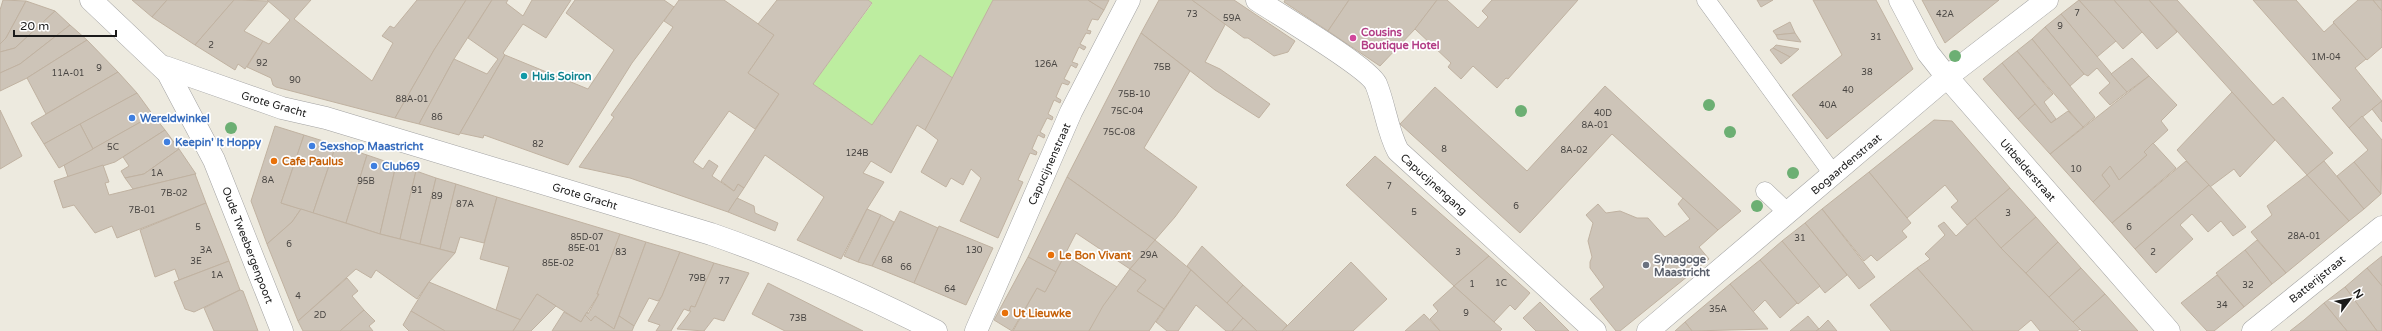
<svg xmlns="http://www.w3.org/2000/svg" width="2382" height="331" viewBox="0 0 2382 331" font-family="'Varela Round',sans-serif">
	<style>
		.grass { fill: #bdeda0 }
		.building { fill: #cdc4b8; stroke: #c0b2a1 }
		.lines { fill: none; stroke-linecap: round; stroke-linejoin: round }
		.service-casing { stroke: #a2a2a2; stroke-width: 19 }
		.pedestrian-casing { stroke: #a2a2a2; stroke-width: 23 }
		.minor-casing { stroke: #a2a2a2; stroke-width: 23 }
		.tertiary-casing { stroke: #a2a2a2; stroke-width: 23 }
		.service { stroke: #fff; stroke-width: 18 }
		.pedestrian { stroke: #fff; stroke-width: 22 }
		.minor { stroke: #fff; stroke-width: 22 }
		.tertiary { stroke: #fff; stroke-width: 22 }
		.tree { fill: #6caf73 }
		.hotel-dot { fill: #d1479c; stroke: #fff; stroke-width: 1.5 }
		.culture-dot { fill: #0f9aa8; stroke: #fff; stroke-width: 1.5 }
		.shop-dot { fill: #3f7fe0; stroke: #fff; stroke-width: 1.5 }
		.food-dot { fill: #e8710a; stroke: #fff; stroke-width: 1.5 }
		.worship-dot { fill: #6b7280; stroke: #fff; stroke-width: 1.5 }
		.labels { text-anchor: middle; stroke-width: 3.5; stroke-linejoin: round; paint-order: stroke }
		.number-label { font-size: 9px; fill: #484542 }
		.hotel-label { font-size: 11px; font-weight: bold; fill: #b23c85; stroke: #fff; text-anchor: start }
		.culture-label { font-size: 11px; font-weight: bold; fill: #0d838f; stroke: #fff; text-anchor: start }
		.street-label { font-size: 11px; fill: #1b1b1b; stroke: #fff }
		.shop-label { font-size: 11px; font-weight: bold; fill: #366cbe; stroke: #fff; text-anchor: start }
		.food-label { font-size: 11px; font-weight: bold; fill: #c56008; stroke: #fff; text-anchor: start }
		.worship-label { font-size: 11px; font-weight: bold; fill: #5b616d; stroke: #fff; text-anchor: start }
	</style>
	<rect width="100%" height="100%" fill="#edeadf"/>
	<!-- grass -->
	<polygon class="grass" points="868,0 993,0 954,79 920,55 872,125 813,84 872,4"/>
	<!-- building -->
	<g class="building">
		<polygon points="3,0 26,1 6,38 0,44 0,10"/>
		<polygon points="132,0 167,0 152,17"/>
		<polygon points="167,0 234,0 195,45 152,17"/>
		<polygon points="234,0 269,1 244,31 263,41 245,69 238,64 235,70 195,45"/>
		<polygon points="267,0 311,0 294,19 372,81 393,43 382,36 390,26 394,28 417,0 466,0 434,50 395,118 276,87 273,85 271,78 247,67 263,41 269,44 290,20"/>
		<polygon points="466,0 492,0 454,59 419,124 395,118 434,50"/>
		<polygon points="492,0 508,0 506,3 523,16 532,0 571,0 546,38 523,24 503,53 505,55 459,135 419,124 454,59 487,74 498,59 468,38"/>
		<polygon points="575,0 664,0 674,7 632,63 568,165 484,135 483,138 460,133 505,55 588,89 614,50 566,13"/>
		<polygon points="679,0 724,0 774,35 748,73 779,94 755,129 729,111 693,162 703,169 709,160 718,166 712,176 734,191 738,184 744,188 728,212 630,178 579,167 614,117 611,115 673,27 664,21"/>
		<polygon points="777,0 868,0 872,3 813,84 872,125 920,55 954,79 925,130 917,125 891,173 871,161 863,173 884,182 867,209 841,259 797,240 824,197 765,155 744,188 738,184 734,191 721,181 779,94 748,73 774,35 758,24"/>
		<polygon points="993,0 1088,0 1104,10 1098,20 1092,19 1087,30 1091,31 1090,34 1086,33 1080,44 1086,47 1084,50 1079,47 1072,62 1078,64 1076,68 1071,65 1064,79 1070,82 1068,85 1062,83 1056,97 1061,100 1060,103 1054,100 1048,114 1053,117 1052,120 1047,118 1040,132 1045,135 1044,138 1038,135 1032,149 1037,152 1036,155 1030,153 1018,180 1023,182 998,238 960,221 981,178 971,169 963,185 951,178 946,187 921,172 938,140 925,130"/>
		<polygon points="1088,0 1109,0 1104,10"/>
		<polygon points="1159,0 1192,0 1226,23 1205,62 1220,69 1270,104 1259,118 1215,90 1141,33"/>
		<polygon points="1192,0 1234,0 1295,41 1288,52 1274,56 1248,38 1244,38"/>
		<polygon points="1285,0 1349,0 1328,31 1284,2"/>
		<polygon points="1349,0 1437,0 1415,29 1380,66 1328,31"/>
		<polygon points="1437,0 1447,0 1478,28 1488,17 1482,11 1492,0 1578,0 1508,79 1506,78 1497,88 1473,66 1461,79 1448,67 1451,63 1415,29"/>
		<polygon points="1757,0 1773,0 1761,7"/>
		<polygon points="1813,0 1876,0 1913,69 1827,139 1792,95 1842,55"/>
		<polygon points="1922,0 1999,0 1945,43"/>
		<polygon points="2079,0 2116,41 2097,57 2061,14"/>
		<polygon points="2079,0 2114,0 2142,32 2123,49"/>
		<polygon points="2114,0 2149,0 2177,32 2157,49"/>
		<polygon points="2149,0 2177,0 2273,105 2283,97 2333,153 2307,175"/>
		<polygon points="2253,0 2296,0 2324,32 2334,23 2366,59 2355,68 2382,101 2349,128 2332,108 2341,100"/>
		<polygon points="2358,0 2373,0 2382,11 2382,47 2367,60 2333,22"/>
		<polygon points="2373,0 2382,0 2382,11"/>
		<polygon points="26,1 55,11 15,48 0,52 0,44 6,38"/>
		<polygon points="55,11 70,25 20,64 0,73 0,52 15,48"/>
		<polygon points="2061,14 2127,92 2110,105 2099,93 2110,83 2097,68 2088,76 2084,74 2045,27"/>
		<polygon points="1790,22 1795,33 1776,35 1773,31"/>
		<polygon points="70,25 87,40 27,78 0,91 0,73 20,64"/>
		<polygon points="2045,27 2084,74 2070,86 2032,39"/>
		<polygon points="1141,33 1190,71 1144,148 1197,187 1175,217 1155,240 1067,177"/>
		<polygon points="1795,33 1801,42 1778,39 1776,35"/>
		<polygon points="2032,39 2095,117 2083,127 2017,51"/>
		<polygon points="87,40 118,72 46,114 27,78"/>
		<polygon points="1776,45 1799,49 1790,57 1773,48"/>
		<polygon points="1773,48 1790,57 1781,64 1770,50"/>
		<polygon points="2017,51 2053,94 2044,102 2056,119 2051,123 2002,63"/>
		<polygon points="2132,58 2149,76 2127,92 2111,74"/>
		<polygon points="2002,63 2035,104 2018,119 1983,79"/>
		<polygon points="118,72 137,93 44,144 31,123"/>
		<polygon points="2149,76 2177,105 2161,121 2168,130 2144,152 2147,155 2119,180 2110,166 2102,175 2110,186 2093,202 2050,154"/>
		<polygon points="1605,86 1741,211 1718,230 1612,134 1520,233 1400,124 1435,87 1527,171"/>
		<polygon points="2232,92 2275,140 2240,177 2234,169 2210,187 2177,150"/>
		<polygon points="137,93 153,115 93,149 80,124"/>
		<polygon points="2382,101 2382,122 2372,109"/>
		<polygon points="2035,104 2051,123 2068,111 2083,127 2050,154 2018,119"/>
		<polygon points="0,110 22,156 0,169"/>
		<polygon points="153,115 165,130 115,162 68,177 64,165"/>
		<polygon points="2362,116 2382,140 2381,194 2354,162 2368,150 2349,128"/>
		<polygon points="1934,120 1952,121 2010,188 1967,225 1951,207 1958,201 1945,185 1907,218 1869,172"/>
		<polygon points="80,124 93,149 59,168 44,144"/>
		<polygon points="275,126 304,135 281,203 301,209 292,222 267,244 251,201"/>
		<polygon points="165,130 179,149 144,174 125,178 121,171 129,166 123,157"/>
		<polygon points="304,135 336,145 313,213 281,203"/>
		<polygon points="2153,143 2176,168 2112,223 2093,202 2110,186 2102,175 2110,166 2119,180 2147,155 2144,152"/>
		<polygon points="336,145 367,155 346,223 313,213"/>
		<polygon points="179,149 196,174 133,189 125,178 144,174"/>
		<polygon points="367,155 396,165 380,234 346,223"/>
		<polygon points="1375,156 1489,256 1454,286 1346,185"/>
		<polygon points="2186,161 2209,185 2135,249 2112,223"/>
		<polygon points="2324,161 2364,209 2349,221 2307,175"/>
		<polygon points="2354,162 2381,194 2364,209 2337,176"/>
		<polygon points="103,165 109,182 105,183 109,195 195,174 206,203 117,238 112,226 95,233 74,205 63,208 54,181"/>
		<polygon points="396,165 416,171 400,239 380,234"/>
		<polygon points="416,171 436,178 420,244 400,239"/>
		<polygon points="1869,172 1911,223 1902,231 1907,237 1877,261 1871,255 1864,261 1822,209"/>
		<polygon points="2307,175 2349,221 2286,273 2251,232 2272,215 2267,206"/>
		<polygon points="1067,177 1155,240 1130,269 1076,233 1056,272 1028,257"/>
		<polygon points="436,178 456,184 440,249 420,244"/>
		<polygon points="456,184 497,197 484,243 460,237 455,253 440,249"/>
		<polygon points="2209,185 2246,227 2233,236 2221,221 2208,232 2192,214 2180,225 2193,239 2156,273 2135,249"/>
		<polygon points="2010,188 2036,217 2001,248 1975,218"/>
		<polygon points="497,197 620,234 597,294 599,294 581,322 537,294 521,320 496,310 509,267 480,259"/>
		<polygon points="737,198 754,206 755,213 778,223 775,231 728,212"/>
		<polygon points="1683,198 1718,230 1699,247 1709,259 1620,331 1616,331 1590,299 1604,287 1590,268 1590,262 1592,257 1588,241 1593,223 1586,215 1598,204 1606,213 1620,211 1637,218 1648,218 1665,237 1690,219 1678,204"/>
		<polygon points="206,203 229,261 179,280 175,269 155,277 140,230"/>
		<polygon points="301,209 380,234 455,253 429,282 417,299 376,270 371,278 356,269 298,321 267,244 292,222"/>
		<polygon points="867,209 881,215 858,262 844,256"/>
		<polygon points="1822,209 1875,277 1859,289 1805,223"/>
		<polygon points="900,211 938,228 914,283 872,266"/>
		<polygon points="881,215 894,222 872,266 858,262"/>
		<polygon points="2036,217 2058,242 2026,273 2001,248"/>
		<polygon points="1975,218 2001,248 2080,329 2077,331 2040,331 2031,320 2018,331 1973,331 1917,268 1930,259 1925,254 1945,235 1938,226 1944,222 1956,236"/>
		<polygon points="1805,223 1847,275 1825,293 1782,241"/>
		<polygon points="939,226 993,248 966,305 914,283"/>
		<polygon points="620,234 646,242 614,329 595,316 591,321 585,315 587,312 588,314 599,294 597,294"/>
		<polygon points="1155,240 1191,270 1164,309 1137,291 1146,280 1130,269"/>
		<polygon points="2257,240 2286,273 2272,284 2245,250"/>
		<polygon points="1782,241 1820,286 1798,304 1760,260"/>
		<polygon points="646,242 680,252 662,296 658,301 649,298 634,326 619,316"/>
		<polygon points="2058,242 2081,268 2049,297 2026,273"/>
		<polygon points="1202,246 1243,285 1227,303 1187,266"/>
		<polygon points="2245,250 2272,284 2244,307 2216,273"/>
		<polygon points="680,252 714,263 695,307 691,306 689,311 684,309 671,331 656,331 660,325 648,321 662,296"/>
		<polygon points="1065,255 1117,287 1089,331 1013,331 1037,288 1045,292"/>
		<polygon points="1489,256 1530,293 1515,310 1510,305 1494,322 1454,286"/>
		<polygon points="2382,256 2382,286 2367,268"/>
		<polygon points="1028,257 1056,272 1045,292 1037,288 1012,331 994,320"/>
		<polygon points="1760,260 1797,303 1780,318 1765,300 1753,312 1730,284"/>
		<polygon points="229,261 240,290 194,312 185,309 174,282"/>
		<polygon points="1351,262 1387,299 1353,331 1282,331"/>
		<polygon points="714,263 749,273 724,321 714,318 704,331 677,329 691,311 689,311 691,306 695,307"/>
		<polygon points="1917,268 1973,331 1891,331 1870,305"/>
		<polygon points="2081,268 2105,294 2073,322 2049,297"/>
		<polygon points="2367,268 2382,286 2382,331 2377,331 2345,287"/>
		<polygon points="1130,269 1146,280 1137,291 1164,309 1149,331 1089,331 1103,306"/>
		<polygon points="1191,270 1243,318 1232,331 1226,331 1196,305 1178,331 1167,331 1156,322"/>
		<polygon points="2217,275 2244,307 2214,331 2207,331 2181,303"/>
		<polygon points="347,278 358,291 352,296 364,310 340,331 303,331 298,321"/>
		<polygon points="429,282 496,310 521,320 513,331 445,331 411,311"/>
		<polygon points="768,283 845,322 863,331 785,331 752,314"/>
		<polygon points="1730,284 1768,329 1692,331 1685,322"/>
		<polygon points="1243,285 1287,325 1282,331 1257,331 1227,303"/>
		<polygon points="1454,286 1494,322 1502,329 1500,331 1440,331 1430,319 1438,311 1433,305"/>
		<polygon points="2345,287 2377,331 2347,331 2324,303"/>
		<polygon points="240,290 243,291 258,331 214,331 204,308"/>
		<polygon points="537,294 556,306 531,331 513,331"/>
		<polygon points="2105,294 2138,331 2082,331 2073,322"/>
		<polygon points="1540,302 1569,331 1536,331 1523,318"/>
		<polygon points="2324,303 2347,331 2290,331 2304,320"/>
		<polygon points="364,310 375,321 369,326 373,331 340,331"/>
		<polygon points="411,311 445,331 409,331 403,325"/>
		<polygon points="564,312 581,322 585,315 591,321 595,316 614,329 619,316 634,326 632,331 552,331"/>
		<polygon points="1424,314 1440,331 1405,331"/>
		<polygon points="1808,316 1819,329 1816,331 1790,331"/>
		<polygon points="1243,318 1257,331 1232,331"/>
		<polygon points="1828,320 1837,331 1816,331 1819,329"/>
		<polygon points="1685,322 1692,331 1675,331"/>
	</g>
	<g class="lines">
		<!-- service casing -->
		<g class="service-casing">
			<g id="service">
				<polyline points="1706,0 1833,174"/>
				<polyline points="1765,191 1788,213"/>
			</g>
		</g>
		<!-- pedestrian casing -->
		<g class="pedestrian-casing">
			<polyline id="pedestrian" points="1900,0 1928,53 1947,77"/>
		</g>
		<!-- minor casing -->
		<g class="minor-casing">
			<g id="minor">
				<path d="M1257,0C1278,14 1368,67 1376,84C1385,106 1387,130 1398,151L1595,331"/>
				<polyline points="1947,77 2169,331"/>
				<polyline points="976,331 1071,112 1129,0"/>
				<polyline points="1648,331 1947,77 2047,0"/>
				<polyline points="2253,331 2382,227"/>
			</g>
		</g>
		<!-- tertiary casing -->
		<g class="tertiary-casing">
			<g id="tertiary">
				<polyline points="91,0 168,73 214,160 282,331"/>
				<path d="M165,67L282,108L326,118L711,234C789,261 863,294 936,331"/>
			</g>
		</g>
		<!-- service -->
		<use href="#service" class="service"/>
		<!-- pedestrian -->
		<use href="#pedestrian" class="pedestrian"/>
		<!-- minor -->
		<use href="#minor" class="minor"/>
		<!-- tertiary -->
		<use href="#tertiary" class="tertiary"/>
	</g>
	<!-- trees -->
	<g class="tree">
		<circle cx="1955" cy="56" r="6"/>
		<circle cx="1709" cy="105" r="6"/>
		<circle cx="1521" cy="111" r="6"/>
		<circle cx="231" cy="128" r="6"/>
		<circle cx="1730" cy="132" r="6"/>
		<circle cx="1793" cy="173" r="6"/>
		<circle cx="1757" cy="206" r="6"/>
	</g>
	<!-- markers -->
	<circle class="hotel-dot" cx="1353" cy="38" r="4"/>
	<circle class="culture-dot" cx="524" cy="76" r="4"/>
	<g class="shop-dot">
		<circle cx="132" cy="118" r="4"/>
		<circle cx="167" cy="142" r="4"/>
		<circle cx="312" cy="146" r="4"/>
		<circle cx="374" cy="166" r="4"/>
	</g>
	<g class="food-dot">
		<circle cx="274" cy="161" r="4"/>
		<circle cx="1051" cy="255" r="4"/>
		<circle cx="1005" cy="313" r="4"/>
	</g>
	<circle class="worship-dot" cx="1646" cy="265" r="4"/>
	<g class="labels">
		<!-- number labels -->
		<g class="number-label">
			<text x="2077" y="16">7</text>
			<text x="1192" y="17">73</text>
			<text x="1945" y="17">42A</text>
			<text x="1232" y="21">59A</text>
			<text x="2060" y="29">9</text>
			<text x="1876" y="40">31</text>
			<text x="211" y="48">2</text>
			<text x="2326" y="60">1M-04</text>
			<text x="262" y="66">92</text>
			<text x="1046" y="67">126A</text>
			<text x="1162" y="70">75B</text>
			<text x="99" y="71">9</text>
			<text x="1867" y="75">38</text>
			<text x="68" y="76">11A-01</text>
			<text x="295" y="83">90</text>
			<text x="1848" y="93">40</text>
			<text x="1134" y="97">75B-10</text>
			<text x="412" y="102">88A-01</text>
			<text x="1828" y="108">40A</text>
			<text x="1127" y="114">75C-04</text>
			<text x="1603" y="116">40D</text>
			<text x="437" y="120">86</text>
			<text x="1595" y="128">8A-01</text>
			<text x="1119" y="135">75C-08</text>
			<text x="538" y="147">82</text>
			<text x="113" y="150">5C</text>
			<text x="1444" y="152">8</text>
			<text x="1574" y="153">8A-02</text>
			<text x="857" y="156">124B</text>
			<text x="2076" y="172">10</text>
			<text x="157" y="176">1A</text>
			<text x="268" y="183">8A</text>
			<text x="366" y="184">95B</text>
			<text x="1389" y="189">7</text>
			<text x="417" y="193">91</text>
			<text x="174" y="196">7B-02</text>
			<text x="437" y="199">89</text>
			<text x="465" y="207">87A</text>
			<text x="1516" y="209">6</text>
			<text x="142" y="213">7B-01</text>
			<text x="1414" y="215">5</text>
			<text x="2008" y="216">3</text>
			<text x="198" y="230">5</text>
			<text x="2129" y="230">6</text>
			<text x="2304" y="239">28A-01</text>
			<text x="587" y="240">85D-07</text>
			<text x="1800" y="241">31</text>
			<text x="289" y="247">6</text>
			<text x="584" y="251">85E-01</text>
			<text x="206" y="253">3A</text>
			<text x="974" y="253">130</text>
			<text x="621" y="255">83</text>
			<text x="1458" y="255">3</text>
			<text x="2153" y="255">2</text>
			<text x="1149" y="258">29A</text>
			<text x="887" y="263">68</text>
			<text x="196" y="264">3E</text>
			<text x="558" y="266">85E-02</text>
			<text x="906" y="270">66</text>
			<text x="217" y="278">1A</text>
			<text x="697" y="281">79B</text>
			<text x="724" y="284">77</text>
			<text x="1501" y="286">1C</text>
			<text x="1472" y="287">1</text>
			<text x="2248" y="288">32</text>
			<text x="950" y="292">64</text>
			<text x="298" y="299">4</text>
			<text x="2222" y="308">34</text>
			<text x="1718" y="312">35A</text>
			<text x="1466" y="316">9</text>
			<text x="320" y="318">2D</text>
			<text x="798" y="321">73B</text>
		</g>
		<!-- hotel labels -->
		<g class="hotel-label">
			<text x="1361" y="36">Cousins<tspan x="1361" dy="13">Boutique Hotel</tspan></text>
		</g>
		<!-- culture labels -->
		<g class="culture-label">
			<text x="532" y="80">Huis Soiron</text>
		</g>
		<!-- street labels -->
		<g class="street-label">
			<text transform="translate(274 104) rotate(16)" y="4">Grote Gracht</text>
			<text transform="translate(1049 164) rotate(-66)" y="4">Capucijnenstraat</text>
			<text transform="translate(1846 164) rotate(-40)" y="4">Bogaardenstraat</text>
			<text transform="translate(2028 170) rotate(49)" y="4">Uitbelderstraat</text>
			<text transform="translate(1434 184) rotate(42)" y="4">Capucijnengang</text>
			<text transform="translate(585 196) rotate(17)" y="4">Grote Gracht</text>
			<text transform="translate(248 245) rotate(69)" y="4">Oude Tweebergenpoort</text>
			<text transform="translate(2317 279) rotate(-39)" y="4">Batterijstraat</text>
		</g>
		<!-- shop labels -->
		<g class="shop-label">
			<text x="140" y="122">Wereldwinkel</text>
			<text x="175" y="146">Keepin' It Hoppy</text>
			<text x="320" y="150">Sexshop Maastricht</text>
			<text x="382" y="170">Club69</text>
		</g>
		<!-- food labels -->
		<g class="food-label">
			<text x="282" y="165">Cafe Paulus</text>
			<text x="1059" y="259">Le Bon Vivant</text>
			<text x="1013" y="317">Ut Lieuwke</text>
		</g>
		<!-- worship labels -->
		<g class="worship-label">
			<text x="1654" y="263">Synagoge<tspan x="1654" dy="13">Maastricht</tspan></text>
		</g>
	</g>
	<!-- north arrow -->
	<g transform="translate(2350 299) rotate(58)" stroke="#ffffff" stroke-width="3" paint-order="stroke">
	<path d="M0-3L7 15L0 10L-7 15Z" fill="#1b1b1b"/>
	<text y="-6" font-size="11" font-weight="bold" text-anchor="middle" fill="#1b1b1b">N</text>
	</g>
	<!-- scale -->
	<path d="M14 30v6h102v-6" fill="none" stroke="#1b1b1b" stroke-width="2"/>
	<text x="20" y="30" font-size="12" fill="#1b1b1b" stroke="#ffffff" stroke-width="3" paint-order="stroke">20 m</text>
</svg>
